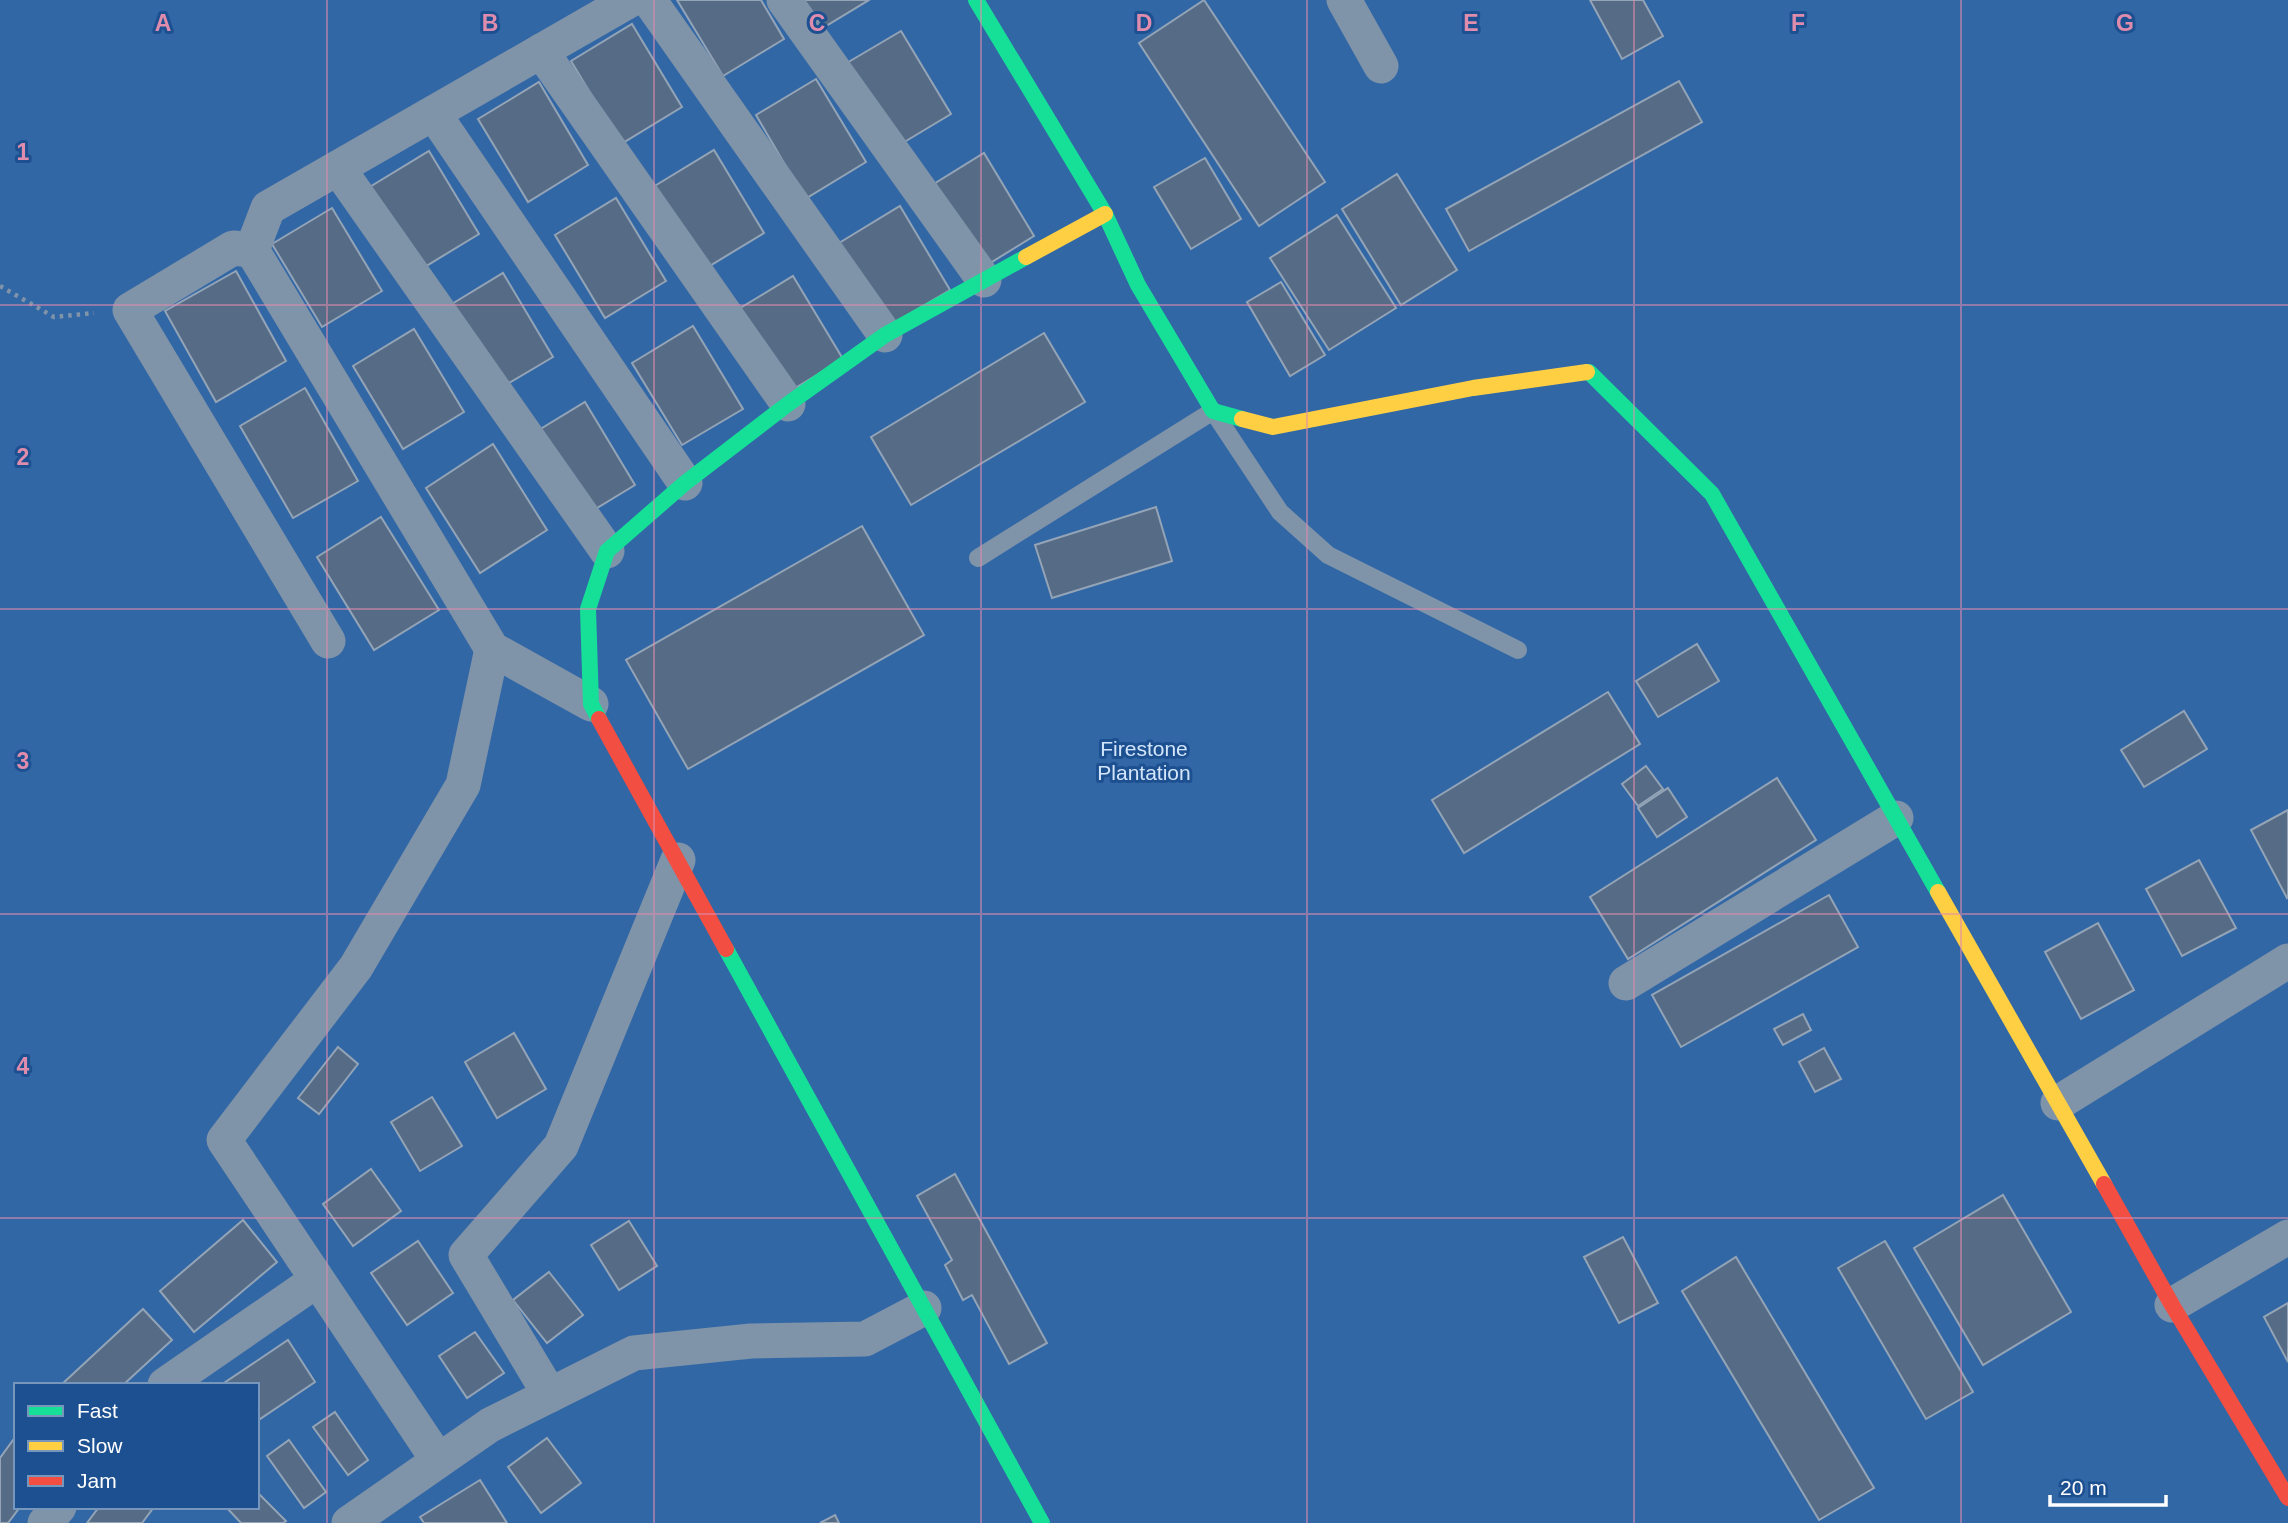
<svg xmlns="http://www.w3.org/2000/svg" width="2288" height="1523" viewBox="0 0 2288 1523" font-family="Helvetica,sans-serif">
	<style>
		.green { fill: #3267a6; fill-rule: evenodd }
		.building { fill: #556b86; stroke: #94a4b7; stroke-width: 2 }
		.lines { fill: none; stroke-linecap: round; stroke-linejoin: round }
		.path { stroke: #7f93a9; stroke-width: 4.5; stroke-dasharray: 3.5 5; stroke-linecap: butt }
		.lane { stroke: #7f93a9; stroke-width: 18 }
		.street { stroke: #7f93a9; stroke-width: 35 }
		.fast { stroke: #16e098; stroke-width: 16 }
		.slow { stroke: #ffcf43; stroke-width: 16 }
		.jam { stroke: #f24e42; stroke-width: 16 }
		.grid { fill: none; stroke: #e08cad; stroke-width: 2; stroke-opacity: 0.55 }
		.labels { text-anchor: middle; stroke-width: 6; stroke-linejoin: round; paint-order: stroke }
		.park-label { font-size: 21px; fill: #d3e5fa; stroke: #1d5090 }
		.grid-label { font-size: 23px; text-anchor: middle; font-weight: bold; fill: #e08cad; stroke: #1d5090; stroke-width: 6; stroke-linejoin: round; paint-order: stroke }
	</style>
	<rect width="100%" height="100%" fill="#375376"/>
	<!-- green -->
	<path class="green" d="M0,0H2288V1523H0ZM16,1385H257V1507H16Z"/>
	<!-- building -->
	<g class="building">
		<polygon points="677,0 761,0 784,39 723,76"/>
		<polygon points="797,0 869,0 816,32"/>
		<polygon points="1204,0 1325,182 1259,226 1139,43"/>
		<polygon points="1590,0 1643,0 1663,36 1622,59"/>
		<polygon points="632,24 682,107 621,144 571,61"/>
		<polygon points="901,31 951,114 891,150 840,67"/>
		<polygon points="816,79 866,162 805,199 756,115"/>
		<polygon points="1679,81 1702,122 1469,251 1446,209"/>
		<polygon points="539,82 588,165 528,202 478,119"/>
		<polygon points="714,150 764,233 703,270 653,187"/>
		<polygon points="429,151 479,234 418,271 368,188"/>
		<polygon points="984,153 1034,236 974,273 924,190"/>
		<polygon points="1205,158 1241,219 1191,249 1154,187"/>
		<polygon points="1397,174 1457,270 1401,305 1342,209"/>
		<polygon points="616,198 666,281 605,318 555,235"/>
		<polygon points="900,206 950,290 889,326 839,243"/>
		<polygon points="332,208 382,291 322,327 272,244"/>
		<polygon points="1337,215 1396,308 1329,350 1270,258"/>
		<polygon points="236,271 286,361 216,402 165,311"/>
		<polygon points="503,273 553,357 492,393 442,310"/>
		<polygon points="793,276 843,359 782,396 732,313"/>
		<polygon points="1281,282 1325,355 1290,376 1247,302"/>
		<polygon points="693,326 743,409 682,445 632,363"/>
		<polygon points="414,329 464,412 403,449 353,366"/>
		<polygon points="1044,333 1085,402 911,505 871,437"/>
		<polygon points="305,388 358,481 293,518 240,426"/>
		<polygon points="585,402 635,485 574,522 524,439"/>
		<polygon points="493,444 547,530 480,573 426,488"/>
		<polygon points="1156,507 1172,561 1052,598 1035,545"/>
		<polygon points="381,517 439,610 374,650 317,557"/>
		<polygon points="862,526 924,635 688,769 626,660"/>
		<polygon points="1697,644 1719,681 1658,717 1636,681"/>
		<polygon points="1608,692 1640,744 1464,853 1432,800"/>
		<polygon points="2184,711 2207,749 2144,787 2121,750"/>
		<polygon points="1646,766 1663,789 1638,806 1622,784"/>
		<polygon points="1777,778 1816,840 1628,959 1590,897"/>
		<polygon points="1668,788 1687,817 1657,837 1638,808"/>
		<polygon points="2288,810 2288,897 2287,898 2251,830"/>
		<polygon points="2199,860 2236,928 2182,956 2146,889"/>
		<polygon points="1829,895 1858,947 1681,1047 1652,995"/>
		<polygon points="2098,923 2134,990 2081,1019 2045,952"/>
		<polygon points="1803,1014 1811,1030 1783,1045 1774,1029"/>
		<polygon points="514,1033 546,1089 497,1118 465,1062"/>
		<polygon points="338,1047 358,1064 319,1114 298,1098"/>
		<polygon points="1824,1048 1841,1079 1815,1092 1799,1062"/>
		<polygon points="432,1097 462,1146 420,1171 391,1122"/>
		<polygon points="371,1169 401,1211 353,1246 323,1204"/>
		<polygon points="955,1174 1047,1343 1009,1364 972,1295 963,1300 945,1265 952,1260 917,1196"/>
		<polygon points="2003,1195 2071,1312 1983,1365 1914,1248"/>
		<polygon points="243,1220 277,1262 194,1332 160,1291"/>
		<polygon points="629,1221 657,1266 619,1290 591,1245"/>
		<polygon points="1623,1237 1658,1303 1619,1323 1584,1257"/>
		<polygon points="418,1241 453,1293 407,1325 371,1273"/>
		<polygon points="1885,1241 1973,1392 1926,1419 1838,1268"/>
		<polygon points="1736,1257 1874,1488 1819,1520 1682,1291"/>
		<polygon points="549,1272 583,1315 547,1343 513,1300"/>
		<polygon points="2288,1303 2288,1362 2264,1317"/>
		<polygon points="143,1309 172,1340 123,1385 61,1385"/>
		<polygon points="475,1332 504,1373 467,1398 439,1356"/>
		<polygon points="288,1340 315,1382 257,1421 257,1385 221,1385"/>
		<polygon points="335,1412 368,1460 348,1475 313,1427"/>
		<polygon points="16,1436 16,1507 20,1507 8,1523 0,1523 0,1458"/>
		<polygon points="547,1438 581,1483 541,1513 508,1467"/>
		<polygon points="289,1440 326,1492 304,1508 267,1456"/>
		<polygon points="480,1480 507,1523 424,1523 420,1517"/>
		<polygon points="257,1492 286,1521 283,1523 241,1523 226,1507 257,1507"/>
		<polygon points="99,1507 154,1507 142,1523 87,1523"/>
		<polygon points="835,1515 839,1523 820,1523"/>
	</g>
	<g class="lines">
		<!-- path -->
		<polyline class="path" points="0,286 54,317 94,313"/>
		<!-- lane -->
		<polyline class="lane" points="978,558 1213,411 1280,512 1328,555 1518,650"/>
		<!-- street -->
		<g class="street">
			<polyline points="649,0 885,335"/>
			<polyline points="784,0 984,280"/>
			<polyline points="1344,0 1381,66"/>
			<polyline points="541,51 788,404"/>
			<polyline points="434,114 685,483"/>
			<polyline points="338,168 607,551"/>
			<polyline points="252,250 233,248 130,310 328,641"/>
			<polyline points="591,704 492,649 252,250 268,208 630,0"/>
			<polyline points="1626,983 1896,818"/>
			<polyline points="2058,1103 2288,961"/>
			<polyline points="2172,1305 2288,1237"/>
			<polyline points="165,1385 317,1280"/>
			<polyline points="550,1395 466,1255 561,1146 678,860"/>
			<polyline points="438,1460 224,1140 356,967 463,785 492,649"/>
			<polyline points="45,1523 59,1507"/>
			<polyline points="349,1523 490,1425 634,1353 751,1341 865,1339 924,1308"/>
		</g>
		<!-- fast -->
		<g class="fast">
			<polyline points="976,0 1105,214 1138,285 1213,411 1242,419"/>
			<polyline points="1587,372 1589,372 1712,494 1938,892"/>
			<polyline points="599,719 591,704 588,609 607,551 685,483 788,404 885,335 1026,257"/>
			<polyline points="726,949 1042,1523"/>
		</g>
		<!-- slow -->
		<g class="slow">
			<polyline points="1026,257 1105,214"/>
			<polyline points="1242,419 1273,427 1473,388 1587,372"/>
			<polyline points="1938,892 2104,1184"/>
		</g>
		<!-- jam -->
		<g class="jam">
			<polyline points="599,719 726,949"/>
			<polyline points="2104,1184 2172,1305 2288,1498"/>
		</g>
	</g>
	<!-- grid -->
	<path class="grid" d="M327,0V1523M654,0V1523M981,0V1523M1307,0V1523M1634,0V1523M1961,0V1523M0,305H2288M0,609H2288M0,914H2288M0,1218H2288"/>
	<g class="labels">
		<!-- park labels -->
		<g class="park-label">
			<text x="1144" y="756">Firestone<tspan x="1144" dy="24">Plantation</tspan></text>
		</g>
	</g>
	<g class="grid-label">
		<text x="163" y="31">A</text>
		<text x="490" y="31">B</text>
		<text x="817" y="31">C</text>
		<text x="1144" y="31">D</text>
		<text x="1471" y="31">E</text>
		<text x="1798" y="31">F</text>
		<text x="2125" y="31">G</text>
		<text x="23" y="160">1</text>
		<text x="23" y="465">2</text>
		<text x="23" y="769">3</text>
		<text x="23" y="1074">4</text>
	</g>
	<!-- legend -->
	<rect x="14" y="1383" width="245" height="126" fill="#1d5090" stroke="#7796bc" stroke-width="2"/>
	<rect x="28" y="1406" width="35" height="10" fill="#16e098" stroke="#7796bc" stroke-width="2"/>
	<text x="77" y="1418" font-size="21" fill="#ffffff">Fast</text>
	<rect x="28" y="1441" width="35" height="10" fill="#ffcf43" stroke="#7796bc" stroke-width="2"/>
	<text x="77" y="1453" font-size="21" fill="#ffffff">Slow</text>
	<rect x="28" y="1476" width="35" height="10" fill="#f24e42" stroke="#7796bc" stroke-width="2"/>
	<text x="77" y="1488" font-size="21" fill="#ffffff">Jam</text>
	<!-- scale -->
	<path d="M2050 1495v10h116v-10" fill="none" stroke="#ffffff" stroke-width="3.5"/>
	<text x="2060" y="1495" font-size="21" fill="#ffffff" stroke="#1d5090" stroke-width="5" paint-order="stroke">20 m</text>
</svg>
